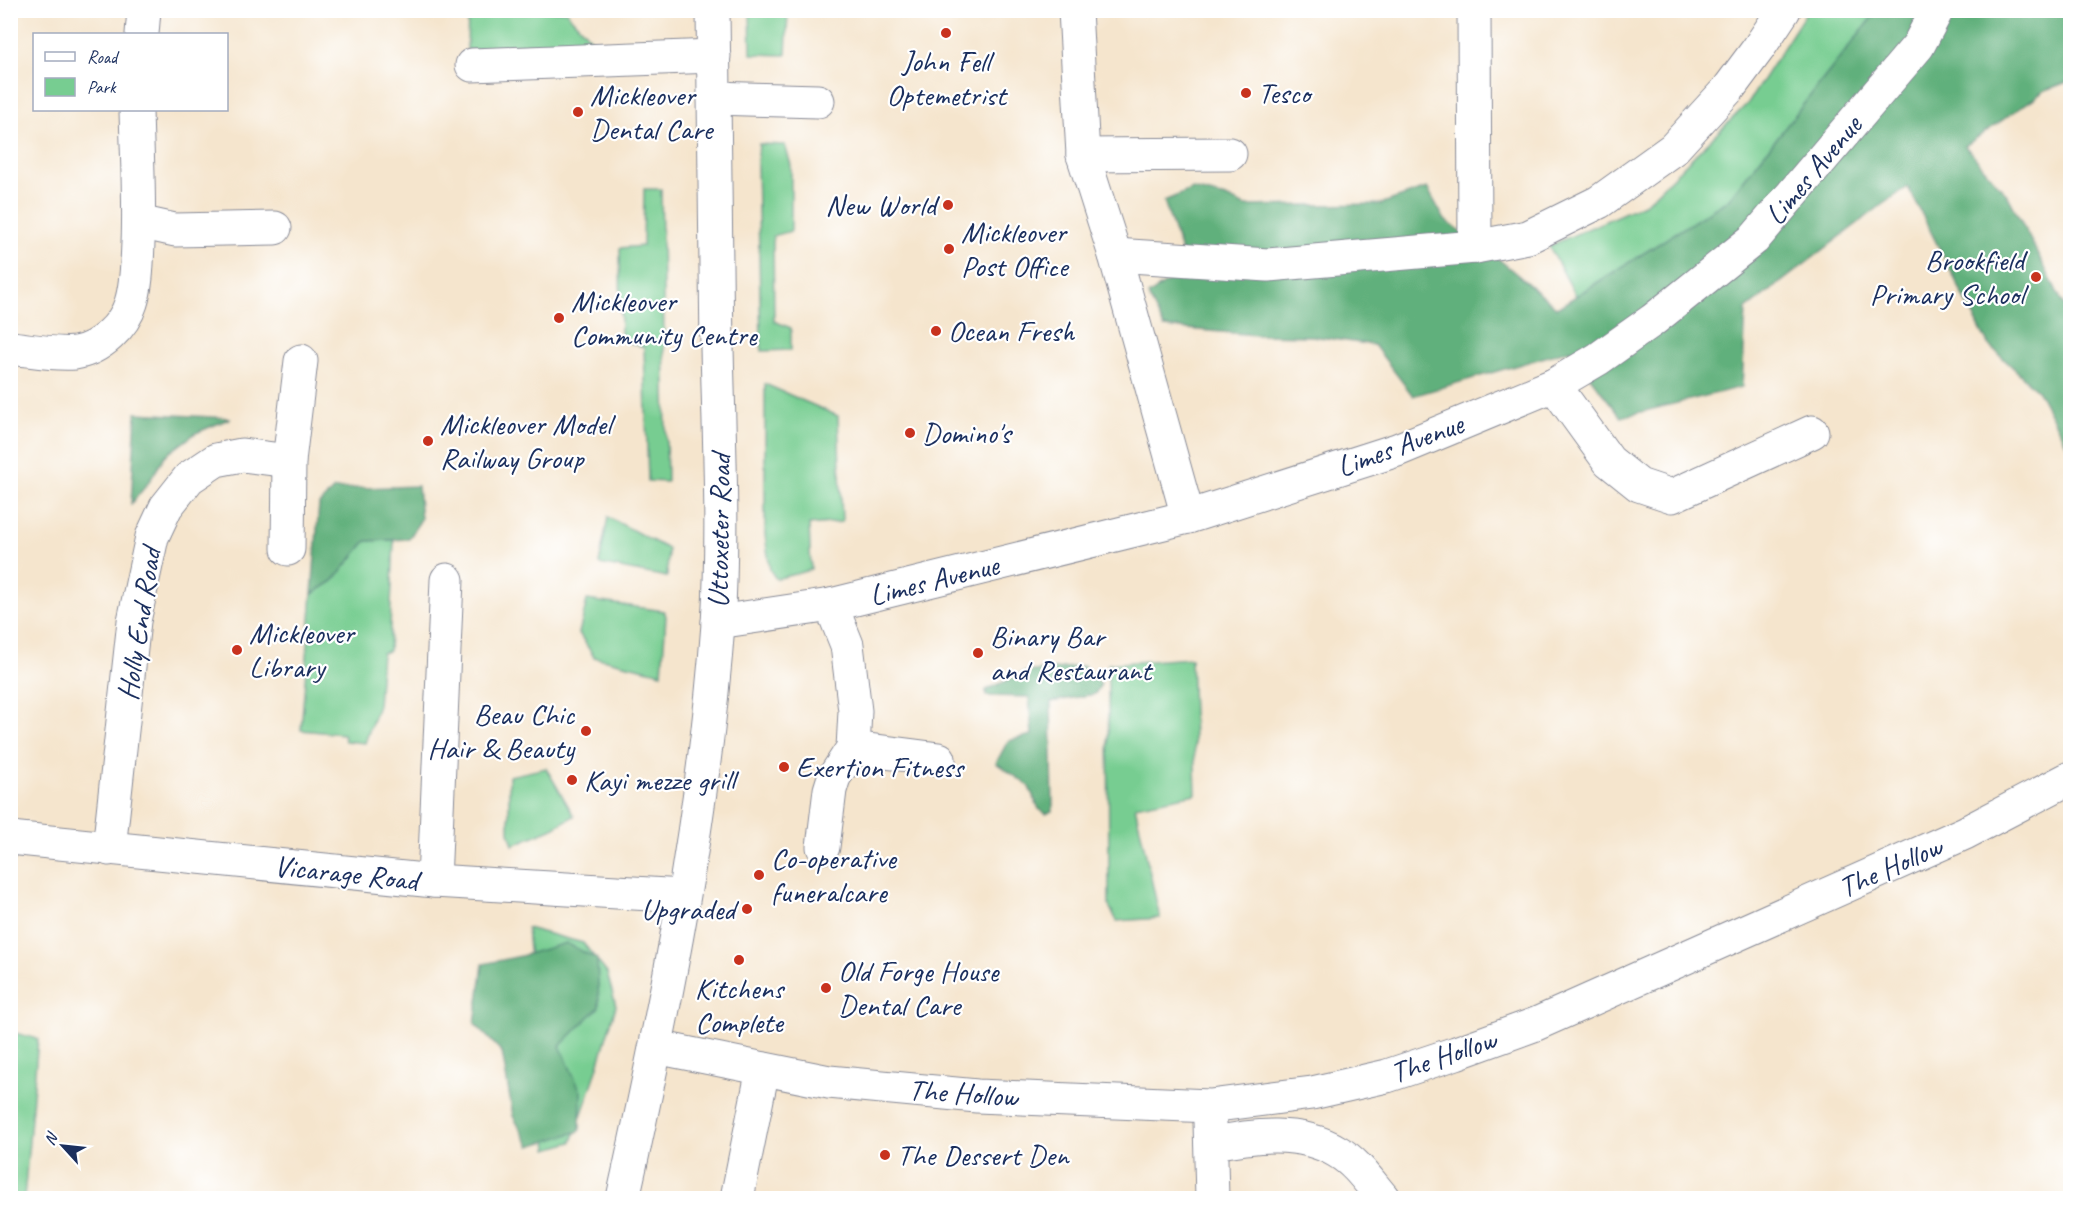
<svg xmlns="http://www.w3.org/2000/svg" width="2081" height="1209" viewBox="0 0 2081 1209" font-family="Caveat,sans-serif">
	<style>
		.green { fill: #77cd91; stroke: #497e78; stroke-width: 1.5 }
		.forest { fill: #61b07b; stroke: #3e706c; stroke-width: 1.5 }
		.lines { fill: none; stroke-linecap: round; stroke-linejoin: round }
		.minor-casing { stroke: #888a96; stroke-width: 35 }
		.minor { stroke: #fff; stroke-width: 33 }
		.poi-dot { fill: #c8321e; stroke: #fff; stroke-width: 2 }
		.labels { text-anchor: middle; stroke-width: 4.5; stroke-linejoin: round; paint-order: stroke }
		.poi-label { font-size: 30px; fill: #1b2f5e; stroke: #fff; text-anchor: start }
		.street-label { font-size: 30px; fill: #1b2f5e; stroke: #fff }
	</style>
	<rect width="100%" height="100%" fill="#fff"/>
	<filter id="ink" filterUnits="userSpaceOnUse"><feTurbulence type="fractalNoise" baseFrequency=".0167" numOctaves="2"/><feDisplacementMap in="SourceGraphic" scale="12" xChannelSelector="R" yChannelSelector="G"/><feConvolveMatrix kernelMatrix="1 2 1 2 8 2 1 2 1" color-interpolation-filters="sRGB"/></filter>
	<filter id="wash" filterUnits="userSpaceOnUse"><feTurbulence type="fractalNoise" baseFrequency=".008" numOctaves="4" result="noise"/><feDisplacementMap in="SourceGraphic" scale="24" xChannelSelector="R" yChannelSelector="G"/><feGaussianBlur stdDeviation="1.35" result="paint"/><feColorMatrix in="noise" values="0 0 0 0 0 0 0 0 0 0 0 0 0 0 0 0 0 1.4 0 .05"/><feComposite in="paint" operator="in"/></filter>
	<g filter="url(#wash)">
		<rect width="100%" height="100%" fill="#f5e5cd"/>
		<!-- green -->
		<g class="green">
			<polygon points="468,10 567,11 569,15 597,45 467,50"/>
			<polygon points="750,11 788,11 786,55 751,54"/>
			<polygon points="1807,11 1877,11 1728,200 1576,296 1549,246 1646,203 1748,103"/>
			<polygon points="759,144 785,145 791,165 791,231 773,236 774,321 791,328 791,350 762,351 761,343 757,164"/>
			<polygon points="644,189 661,189 667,482 648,481 644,347 621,340 620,248 643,246"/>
			<polygon points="765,384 838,416 842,522 809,525 811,570 776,579 770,570 765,535"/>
			<polygon points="608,517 668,549 667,577 599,564"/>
			<polygon points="394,540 389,651 382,653 378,705 365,743 345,741 343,734 301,730 312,594 333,581 366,541"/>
			<polygon points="587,600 664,611 666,616 662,673 594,657 579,633"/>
			<polygon points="1191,658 1196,794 1135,806 1160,918 1117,921 1109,906 1108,664"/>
			<polygon points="546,768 574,816 553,828 513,845 509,832 509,776"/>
			<polygon points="527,928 583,943 607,973 616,1006 594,1079 572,1142 548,1149"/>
			<polygon points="11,1032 38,1039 24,1198 11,1198"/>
		</g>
		<!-- forest -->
		<g class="forest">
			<polygon points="1877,11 2070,11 2070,81 2046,90 1965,146 2008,196 2070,317 2070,451 2038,391 1988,344 1908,187 1883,204 1746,309 1742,387 1621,417 1569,350 1413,396 1374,345 1312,336 1256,335 1164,327 1148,295 1187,269 1164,201 1193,189 1226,197 1245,206 1380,204 1427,188 1445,220 1501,261 1557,308 1728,200"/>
			<polygon points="136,413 231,418 196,433 165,456 149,482 131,504"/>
			<polygon points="418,486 421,519 409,539 366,541 333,581 312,594 319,504 334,489"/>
			<polygon points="1083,666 1101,684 1095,694 1051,702 1053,811 1046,814 1039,809 1028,785 996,763 1008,741 1032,735 1029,697 986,696 986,690 1025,672"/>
			<polygon points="566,943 597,959 599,1007 560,1046 581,1092 580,1131 530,1146 513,1116 502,1052 475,1024 483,964 521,956"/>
		</g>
	</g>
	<g filter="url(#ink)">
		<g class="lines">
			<!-- minor casing -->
			<g class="minor-casing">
				<g id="minor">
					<polyline points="1075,10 1083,155 1115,255 1188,517"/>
					<polyline points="1474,10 1475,247"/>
					<polyline points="142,34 144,10"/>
					<polyline points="472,65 714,56"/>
					<polyline points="714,98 818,101"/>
					<polyline points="1083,155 1230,154"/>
					<polyline points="139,222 175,230 275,228"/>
					<polyline points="1115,255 1268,265 1475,247 1528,237 1599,202 1673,149 1729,88 1758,49 1784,10"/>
					<path d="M10,348C31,350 55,355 75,353C100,349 124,326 131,303C137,284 137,263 138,243C140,199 137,154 136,110"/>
					<polyline points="1554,385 1609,461 1639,485 1672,496 1812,432"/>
					<polyline points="288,549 289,461 301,361"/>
					<polyline points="718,622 831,605 1188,517 1397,450 1554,385 1598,359 1653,320 1754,239 1918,46 1937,10"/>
					<polyline points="853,748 939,759"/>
					<polyline points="10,838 434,881 683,896"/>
					<polyline points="823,847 830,790 834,777 853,748 855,711 847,645 831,605"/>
					<polyline points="109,849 134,621 152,537 166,507 189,478 216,460 242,455 289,461"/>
					<polyline points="434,881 447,580"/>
					<polyline points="656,1047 829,1082 977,1096 1210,1106 1312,1093 1387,1076 1456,1053 1536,1024 1965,833 2070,778"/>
					<polyline points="1210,1122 1212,1198"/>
					<path d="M1211,1144C1252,1135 1301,1129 1338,1152C1356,1162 1370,1183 1383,1198"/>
					<path d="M623,1198C665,1009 704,817 718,624C724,531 719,439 717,347C715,235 715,123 713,10"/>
					<polyline points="737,1198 763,1069"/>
				</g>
			</g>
			<!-- minor -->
			<use href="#minor" class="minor"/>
		</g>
	</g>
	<!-- markers -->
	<g class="poi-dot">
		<circle cx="946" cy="33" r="6"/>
		<circle cx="1246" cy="93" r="6"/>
		<circle cx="578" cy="112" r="6"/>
		<circle cx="948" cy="205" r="6"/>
		<circle cx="949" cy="249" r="6"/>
		<circle cx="2036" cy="277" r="6"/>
		<circle cx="559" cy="318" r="6"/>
		<circle cx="936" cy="331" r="6"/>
		<circle cx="910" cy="433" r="6"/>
		<circle cx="428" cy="441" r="6"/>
		<circle cx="237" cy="650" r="6"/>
		<circle cx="978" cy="653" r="6"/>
		<circle cx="586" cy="731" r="6"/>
		<circle cx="784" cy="767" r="6"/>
		<circle cx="572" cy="780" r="6"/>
		<circle cx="759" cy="875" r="6"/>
		<circle cx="747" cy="909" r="6"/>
		<circle cx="739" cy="960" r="6"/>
		<circle cx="826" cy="988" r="6"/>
		<circle cx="885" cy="1155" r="6"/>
	</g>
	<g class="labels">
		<!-- poi labels -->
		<g class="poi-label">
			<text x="946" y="71" text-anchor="middle">John Fell<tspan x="946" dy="34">Optemetrist</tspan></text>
			<text x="1258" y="103">Tesco</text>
			<text x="590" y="105">Mickleover<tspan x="590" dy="34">Dental Care</tspan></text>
			<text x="936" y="215" text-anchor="end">New World</text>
			<text x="961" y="242">Mickleover<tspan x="961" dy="34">Post Office</tspan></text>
			<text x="2024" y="270" text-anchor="end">Brookfield<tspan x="2024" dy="34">Primary School</tspan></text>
			<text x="571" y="311">Mickleover<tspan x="571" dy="34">Community Centre</tspan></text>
			<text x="948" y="341">Ocean Fresh</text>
			<text x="440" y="434">Mickleover Model<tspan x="440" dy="34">Railway Group</tspan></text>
			<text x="922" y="443">Domino's</text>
			<text x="249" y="643">Mickleover<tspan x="249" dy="34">Library</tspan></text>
			<text x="990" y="646">Binary Bar<tspan x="990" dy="34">and Restaurant</tspan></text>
			<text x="574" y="724" text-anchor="end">Beau Chic<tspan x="574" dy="34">Hair &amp; Beauty</tspan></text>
			<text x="796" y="777">Exertion Fitness</text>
			<text x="584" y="790">Kayi mezze grill</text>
			<text x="771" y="868">Co-operative<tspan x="771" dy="34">funeralcare</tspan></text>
			<text x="735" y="919" text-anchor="end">Upgraded</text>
			<text x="838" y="981">Old Forge House<tspan x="838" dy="34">Dental Care</tspan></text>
			<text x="739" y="998" text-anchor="middle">Kitchens<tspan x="739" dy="34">Complete</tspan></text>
			<text x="897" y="1165">The Dessert Den</text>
		</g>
		<!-- street labels -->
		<g class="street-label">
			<text transform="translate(1813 170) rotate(-50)" y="10">Limes Avenue</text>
			<text transform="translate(1400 445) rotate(-20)" y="10">Limes Avenue</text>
			<text transform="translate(719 531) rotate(-89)" y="10">Uttoxeter Road</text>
			<text transform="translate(934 580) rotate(-14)" y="10">Limes Avenue</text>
			<text transform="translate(139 624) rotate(-81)" y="10">Holly End Road</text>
			<text transform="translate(1890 867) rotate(-24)" y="10">The Hollow</text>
			<text transform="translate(346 873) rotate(6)" y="10">Vicarage Road</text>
			<text transform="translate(1443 1056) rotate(-19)" y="10">The Hollow</text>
			<text transform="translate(963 1093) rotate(4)" y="10">The Hollow</text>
		</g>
	</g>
	<!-- margin -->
	<rect width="2081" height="1209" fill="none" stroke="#fff" stroke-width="36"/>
	<!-- legend -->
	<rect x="33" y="33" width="195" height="78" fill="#ffffff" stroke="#a4acbf" stroke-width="1.5"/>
	<rect x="45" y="52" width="30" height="9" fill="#ffffff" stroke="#a4acbf" stroke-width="1.5"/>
	<text x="87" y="63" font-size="18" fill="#1b2f5e">Road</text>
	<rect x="45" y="78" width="30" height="18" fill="#77cd91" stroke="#a4acbf" stroke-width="1.5"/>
	<text x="87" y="93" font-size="18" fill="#1b2f5e">Park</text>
	<!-- north arrow -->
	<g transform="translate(63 1146) rotate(297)" stroke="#ffffff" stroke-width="4.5" paint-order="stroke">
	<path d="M0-4.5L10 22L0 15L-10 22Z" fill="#1b2f5e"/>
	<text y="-9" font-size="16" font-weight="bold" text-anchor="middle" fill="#1b2f5e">N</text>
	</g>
</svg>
